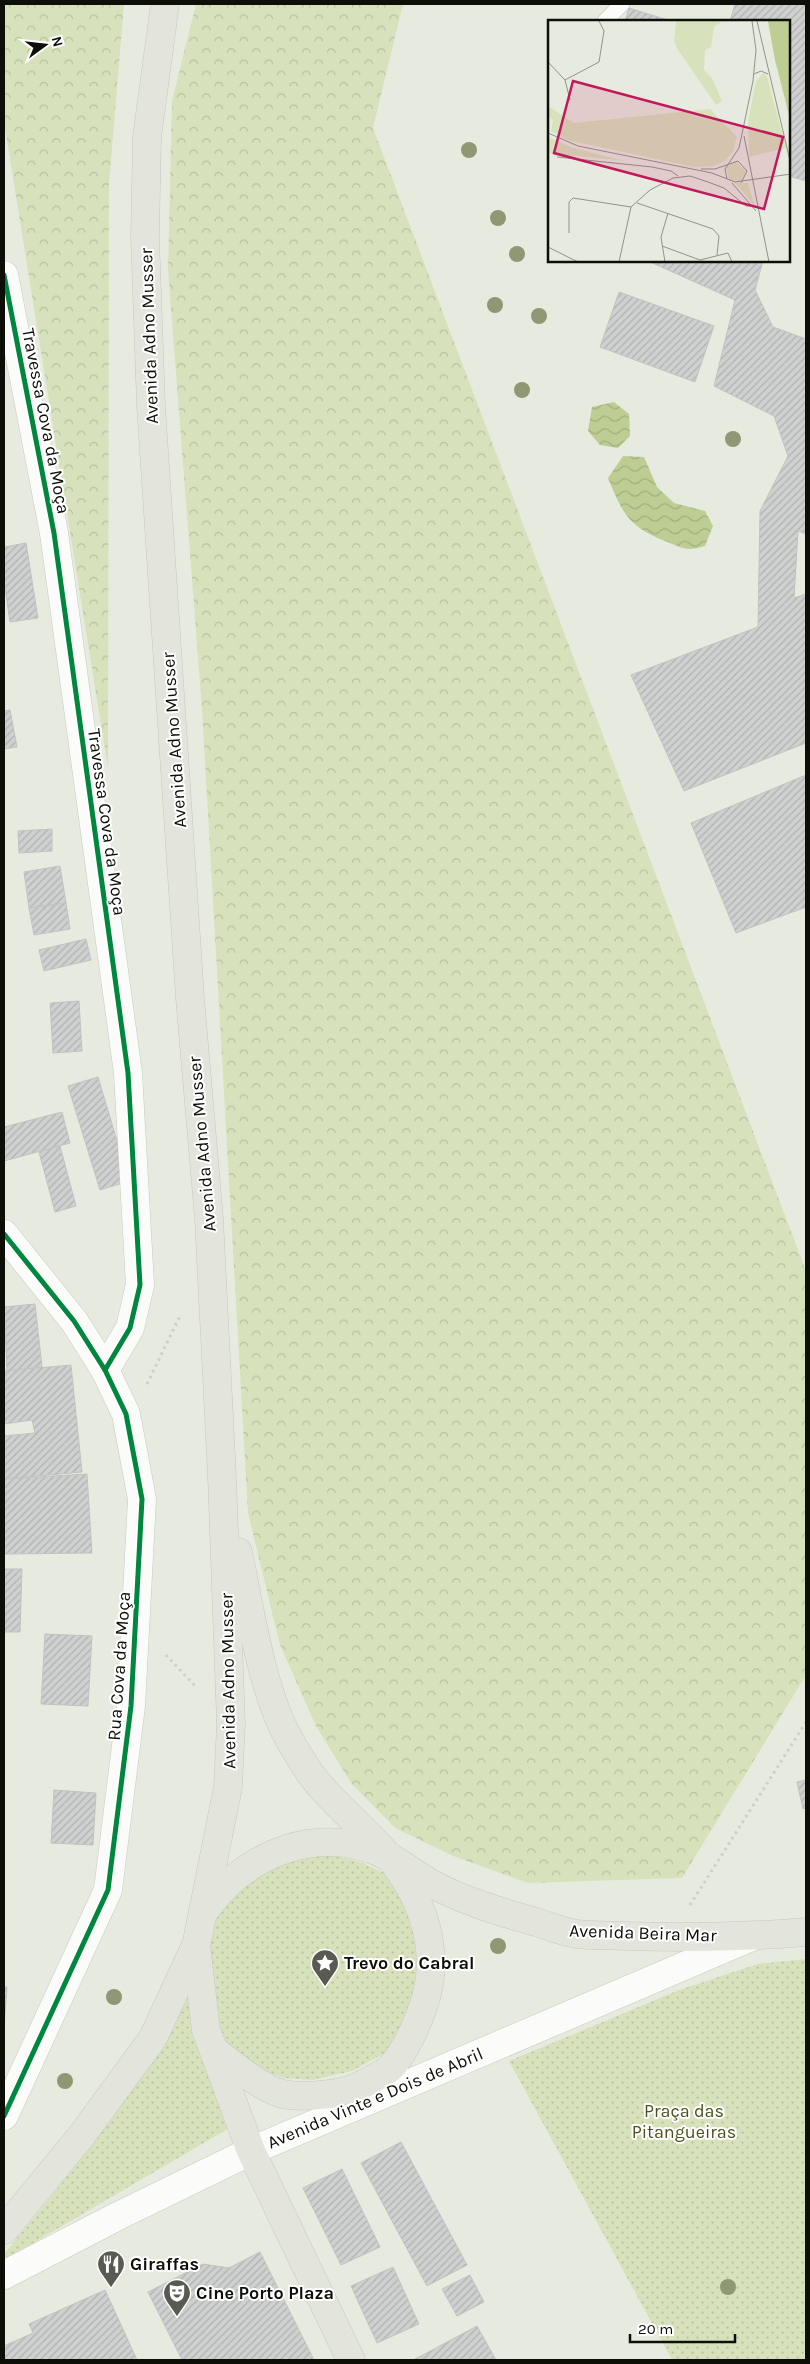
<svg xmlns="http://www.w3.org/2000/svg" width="810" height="2364" viewBox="0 0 810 2364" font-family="Karla,sans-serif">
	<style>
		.forest { fill: url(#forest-crowns) }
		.park { fill: url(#park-dots) }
		.water { fill: url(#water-waves) }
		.building { fill: url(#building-hatch); stroke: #c0c3c1 }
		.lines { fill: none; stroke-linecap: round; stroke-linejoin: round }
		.service-casing { stroke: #c6c9bf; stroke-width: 16 }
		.minor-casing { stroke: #c6c9bf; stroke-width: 29 }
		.secondary-casing { stroke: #c6c9bf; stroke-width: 29 }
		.primary-casing { stroke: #c6c8c2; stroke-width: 29 }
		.path { stroke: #cececb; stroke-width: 3; stroke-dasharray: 2.5 4; stroke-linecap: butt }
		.service { stroke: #fbfcfa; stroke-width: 15 }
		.minor { stroke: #fbfcfa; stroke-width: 28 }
		.secondary { stroke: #fbfcfa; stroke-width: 28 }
		.primary { stroke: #e3e5dc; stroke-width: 28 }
		.cycleway-casing { stroke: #fff; stroke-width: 8 }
		.cycleway { stroke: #00873e; stroke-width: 5 }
		.tree { fill: #8f9774 }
		.labels { text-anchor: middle; stroke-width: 4; stroke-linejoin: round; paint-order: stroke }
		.street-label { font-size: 18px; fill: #0c0e07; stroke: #fff }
		.poi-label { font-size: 18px; font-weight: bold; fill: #0c0e07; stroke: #fff; text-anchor: start }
		.park-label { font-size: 18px; fill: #47531c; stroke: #fff }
		.inset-road { fill: none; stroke: #8f9389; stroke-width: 1 }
		.view { fill: #c2185b; fill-opacity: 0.15; stroke: #c2185b; stroke-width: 2.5 }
		.inset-edge { fill: none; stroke: #0c0e07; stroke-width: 2.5 }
	</style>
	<defs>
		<pattern id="forest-crowns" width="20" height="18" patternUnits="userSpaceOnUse" patternTransform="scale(1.25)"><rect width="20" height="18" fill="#d7e2bc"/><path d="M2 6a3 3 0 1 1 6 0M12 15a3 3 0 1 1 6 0" fill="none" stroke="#b7c1a0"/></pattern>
		<pattern id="park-dots" width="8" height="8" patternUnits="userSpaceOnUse" patternTransform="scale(1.25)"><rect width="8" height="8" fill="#d7e2bc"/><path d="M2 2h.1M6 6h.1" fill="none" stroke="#b7c1a0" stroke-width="1.8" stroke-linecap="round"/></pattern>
		<pattern id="water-waves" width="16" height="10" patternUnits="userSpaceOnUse" patternTransform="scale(1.25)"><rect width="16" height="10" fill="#becd93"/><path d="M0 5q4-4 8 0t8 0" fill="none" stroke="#a2af7d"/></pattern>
		<pattern id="building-hatch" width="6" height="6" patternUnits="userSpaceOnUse" patternTransform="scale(1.25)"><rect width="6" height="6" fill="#ced1d0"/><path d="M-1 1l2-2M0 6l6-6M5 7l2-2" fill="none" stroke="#b0b2b1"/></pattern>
	</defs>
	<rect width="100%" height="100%" fill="#e7ebdf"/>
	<!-- forest -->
	<g class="forest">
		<polygon points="4,4 124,4 109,184 108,768 4,122"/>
		<polygon points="196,4 403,4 373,128 806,1271 806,1675 682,1878 528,1883 453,1856 395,1828 351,1783 316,1726 280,1645 248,1513 202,709 168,270 172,101"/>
	</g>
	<!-- park -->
	<g class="park">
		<polygon points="305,1855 332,1855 360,1862 387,1874 423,1926 409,2032 385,2053 352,2071 312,2080 283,2078 254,2066 228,2048 210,2021 203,1945 212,1916 236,1885"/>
		<polygon points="806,1959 806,2360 672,2360 509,2061 679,1990 758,1964"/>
		<polygon points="189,1994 231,2127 4,2260 4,2254 74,2168 165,2036"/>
	</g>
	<!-- water -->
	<g class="water">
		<polygon points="614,402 629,414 630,436 618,448 600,445 588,431 592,407"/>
		<path d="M623,456L644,457L657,487L674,503L705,511L713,526L705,546C686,552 683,548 665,541C628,526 623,514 608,478Z"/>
	</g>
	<!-- building -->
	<g class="building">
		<polygon points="735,4 806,4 806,181 789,176 789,21 730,21"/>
		<polygon points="629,8 671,21 625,21"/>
		<polygon points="648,261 763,261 755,290 773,327 806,339 806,534 798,531 794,598 806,594 806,743 684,791 631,675 758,627 760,511 788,456 774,416 714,386 735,300"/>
		<polygon points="619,292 714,326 695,382 600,347"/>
		<polygon points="26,543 38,618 10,622 4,581 4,547"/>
		<polygon points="10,710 17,747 4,749 4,711"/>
		<polygon points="806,775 806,907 736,933 691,823"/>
		<polygon points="52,829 52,851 19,853 18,831"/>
		<polygon points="60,866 66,903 29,908 24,872"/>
		<polygon points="66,903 70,929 34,935 29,908"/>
		<polygon points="86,939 91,960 44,971 39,950"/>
		<polygon points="79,1001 82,1051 53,1053 50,1003"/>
		<polygon points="98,1077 129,1181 100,1190 68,1086"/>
		<polygon points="62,1112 70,1143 4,1161 4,1127"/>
		<polygon points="60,1146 76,1206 55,1212 39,1152"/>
		<polygon points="35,1304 42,1367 7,1371 4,1307"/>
		<polygon points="71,1365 82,1472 4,1479 4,1436 35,1433 32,1420 4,1424 4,1371"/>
		<polygon points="87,1474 92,1553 4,1554 4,1479"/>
		<polygon points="4,1569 22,1569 20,1632 4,1632"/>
		<polygon points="45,1634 92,1636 88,1706 41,1704"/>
		<polygon points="806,1780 806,1808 803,1809 797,1782"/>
		<polygon points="54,1790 96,1793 93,1845 51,1843"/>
		<polygon points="4,1987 7,1987 4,2027"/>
		<polygon points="401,2142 467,2265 427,2286 361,2163"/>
		<polygon points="342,2169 380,2247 341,2265 303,2188"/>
		<polygon points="260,2252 314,2360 182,2360 148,2292 203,2264 229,2268"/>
		<polygon points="393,2267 419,2324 377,2343 351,2286"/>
		<polygon points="470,2275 484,2302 457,2316 442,2289"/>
		<polygon points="105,2290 137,2360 4,2360 4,2346 33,2333 29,2324"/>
		<polygon points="477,2326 496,2360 424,2360 421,2356"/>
		<polygon points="421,2356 424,2360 413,2360"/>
	</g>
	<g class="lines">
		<!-- service casing -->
		<g class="service-casing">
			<polyline id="service" points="605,21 622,4"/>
		</g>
		<!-- minor casing -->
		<g class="minor-casing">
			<g id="minor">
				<polyline points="4,275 54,533 128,1073 140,1285 130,1328 105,1370"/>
				<polyline points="4,1234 74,1321 105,1370 126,1414 142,1499 131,1706 108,1890 4,2116"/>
			</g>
		</g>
		<!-- secondary casing -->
		<g class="secondary-casing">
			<polyline id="secondary" points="4,2275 118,2216 251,2151 754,1936"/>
		</g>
		<!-- primary casing -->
		<g class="primary-casing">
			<g id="primary">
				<polyline points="165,4 147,137 145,237 151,406 190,998 209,1219 222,1477 231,1724 228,1787 196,1946 206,2030 251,2151 351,2360"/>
				<path d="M206,1909C248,1851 322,1823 389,1857C403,1864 416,1875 430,1883C464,1901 500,1912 536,1922C549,1926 563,1932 576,1934C593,1936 612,1935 629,1936C688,1938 747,1937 806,1932"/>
				<path d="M214,2050C230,2063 264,2090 283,2094C303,2098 346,2095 363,2084C372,2079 386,2073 393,2065C406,2049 416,2027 423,2007C442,1954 424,1900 390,1858C369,1833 343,1812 322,1788C309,1774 298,1755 289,1739C261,1689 250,1608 238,1552"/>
				<polyline points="4,2230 82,2135 153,2038 195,1947"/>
			</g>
		</g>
		<!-- path -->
		<g class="path">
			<polyline points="147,1384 180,1316"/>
			<polyline points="166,1655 196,1687"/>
			<polyline points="690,1905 806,1722"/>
		</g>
		<!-- service -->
		<use href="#service" class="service"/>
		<!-- minor -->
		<use href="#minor" class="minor"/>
		<!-- secondary -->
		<use href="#secondary" class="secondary"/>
		<!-- primary -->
		<use href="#primary" class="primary"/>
		<!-- cycleway casing -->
		<g class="cycleway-casing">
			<g id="cycleway">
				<polyline points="4,275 54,533 128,1073 140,1285 130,1328 105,1370"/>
				<polyline points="4,1234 74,1321 105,1370 126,1414 142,1499 131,1706 108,1890 4,2116"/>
			</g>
		</g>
		<!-- cycleway -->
		<use href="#cycleway" class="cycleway"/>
	</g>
	<!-- trees -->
	<g class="tree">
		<circle cx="469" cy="150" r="8"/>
		<circle cx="498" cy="218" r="8"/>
		<circle cx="517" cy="254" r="8"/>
		<circle cx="495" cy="305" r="8"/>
		<circle cx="539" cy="316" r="8"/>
		<circle cx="522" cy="390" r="8"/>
		<circle cx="733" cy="439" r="8"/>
		<circle cx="498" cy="1946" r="8"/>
		<circle cx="114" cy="1997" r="8"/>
		<circle cx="65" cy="2081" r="8"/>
		<circle cx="728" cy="2287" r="8"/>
	</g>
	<!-- icons -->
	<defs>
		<g id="sight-pin" transform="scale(1.4375)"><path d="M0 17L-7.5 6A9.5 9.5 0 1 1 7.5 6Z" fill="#595b53" stroke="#fff"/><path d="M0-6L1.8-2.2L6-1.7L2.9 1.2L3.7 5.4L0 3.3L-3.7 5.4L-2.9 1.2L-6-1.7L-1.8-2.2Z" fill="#fff"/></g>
		<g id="restaurant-pin" transform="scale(1.4375)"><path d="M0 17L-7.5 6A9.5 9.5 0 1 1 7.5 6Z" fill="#595b53" stroke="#fff"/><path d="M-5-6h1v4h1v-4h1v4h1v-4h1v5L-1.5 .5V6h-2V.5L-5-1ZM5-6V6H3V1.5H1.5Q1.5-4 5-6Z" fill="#fff"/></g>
		<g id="theatre-pin" transform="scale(1.4375)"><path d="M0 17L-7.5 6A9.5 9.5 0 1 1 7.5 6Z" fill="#595b53" stroke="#fff"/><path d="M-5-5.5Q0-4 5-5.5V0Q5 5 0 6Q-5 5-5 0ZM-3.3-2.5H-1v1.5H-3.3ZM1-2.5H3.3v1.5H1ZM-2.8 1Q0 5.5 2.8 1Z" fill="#fff"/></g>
	</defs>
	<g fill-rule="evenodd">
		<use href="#sight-pin" x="325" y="1963"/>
		<use href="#restaurant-pin" x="111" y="2264"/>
		<use href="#theatre-pin" x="177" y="2293"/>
	</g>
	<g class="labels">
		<!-- street labels -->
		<g class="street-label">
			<text transform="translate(149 336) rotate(-92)" y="6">Avenida Adno Musser</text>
			<text transform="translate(46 421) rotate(79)" y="6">Travessa Cova da Moça</text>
			<text transform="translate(174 740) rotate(-94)" y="6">Avenida Adno Musser</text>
			<text transform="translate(107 822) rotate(82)" y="6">Travessa Cova da Moça</text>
			<text transform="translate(202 1144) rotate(-95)" y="6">Avenida Adno Musser</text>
			<text transform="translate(119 1666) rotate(-86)" y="6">Rua Cova da Moça</text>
			<text transform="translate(228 1681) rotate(-91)" y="6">Avenida Adno Musser</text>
			<text transform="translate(643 1933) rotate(2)" y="6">Avenida Beira Mar</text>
			<text transform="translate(375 2098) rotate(-23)" y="6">Avenida Vinte e Dois de Abril</text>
		</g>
		<!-- poi labels -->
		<g class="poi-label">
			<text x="344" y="1969">Trevo do Cabral</text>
			<text x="130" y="2270">Giraffas</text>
			<text x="196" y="2299">Cine Porto Plaza</text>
		</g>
		<!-- park labels -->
		<g class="park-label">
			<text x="684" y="2117">Praça das<tspan x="684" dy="21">Pitangueiras</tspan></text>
		</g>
	</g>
	<!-- overview -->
	<g transform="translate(548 20)">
		<rect width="242" height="242" fill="#e7ebdf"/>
		<path d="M128,1H193L173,2L166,7L163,27L157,30L156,50L164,58L174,81L168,85L130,30L126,21ZM0,86L26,103L162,89L189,117L185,131L177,141L166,146L146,147L19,120L3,111L5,100L0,96ZM0,117L25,128L77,141L0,133Z" fill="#d7e2bc"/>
		<path d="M215,53L219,56L238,128L201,137L200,101L208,61ZM187,141L198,151L193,161L181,160L178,147ZM187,163H200L207,187L200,178Z" fill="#d7e2bc"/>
		<path d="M220,1H242V99L227,40Z" fill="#becd93"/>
		<path class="inset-road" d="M209,1L243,145M0,42L17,60M206,54L213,51L220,54M22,80L17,60L51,42L56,11L51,1M0,113L30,126L164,153L187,162L243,154M196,116L221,242M9,137L104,147L123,151L130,156M153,149H167L190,141L199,151L193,163M179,159L177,149L191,128L205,61L208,30L204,1M184,163L208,191M89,183L165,209L171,216L169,235M21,213V182L25,178L83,187M114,226L152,240L180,233L184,242M0,227L30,242M71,242L83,187L102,170L125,158L142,156L160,162L176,168L198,186H204M117,242L113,217L120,193"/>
		<path class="view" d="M25,61L235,117L216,189L6,133Z"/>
		<rect width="242" height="242" class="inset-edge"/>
	</g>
	<!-- border -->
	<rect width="810" height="2364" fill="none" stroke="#0c0e07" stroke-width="10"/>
	<!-- north arrow -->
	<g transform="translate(45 45) rotate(75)" stroke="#ffffff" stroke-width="4" paint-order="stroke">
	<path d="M0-4L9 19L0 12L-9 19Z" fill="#0c0e07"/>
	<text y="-8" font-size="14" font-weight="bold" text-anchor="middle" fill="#0c0e07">N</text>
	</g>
	<!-- scale -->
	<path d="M630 2334v8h105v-8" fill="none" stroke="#0c0e07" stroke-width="2.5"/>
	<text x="638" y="2334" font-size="15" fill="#0c0e07" stroke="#ffffff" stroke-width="4" paint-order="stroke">20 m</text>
</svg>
